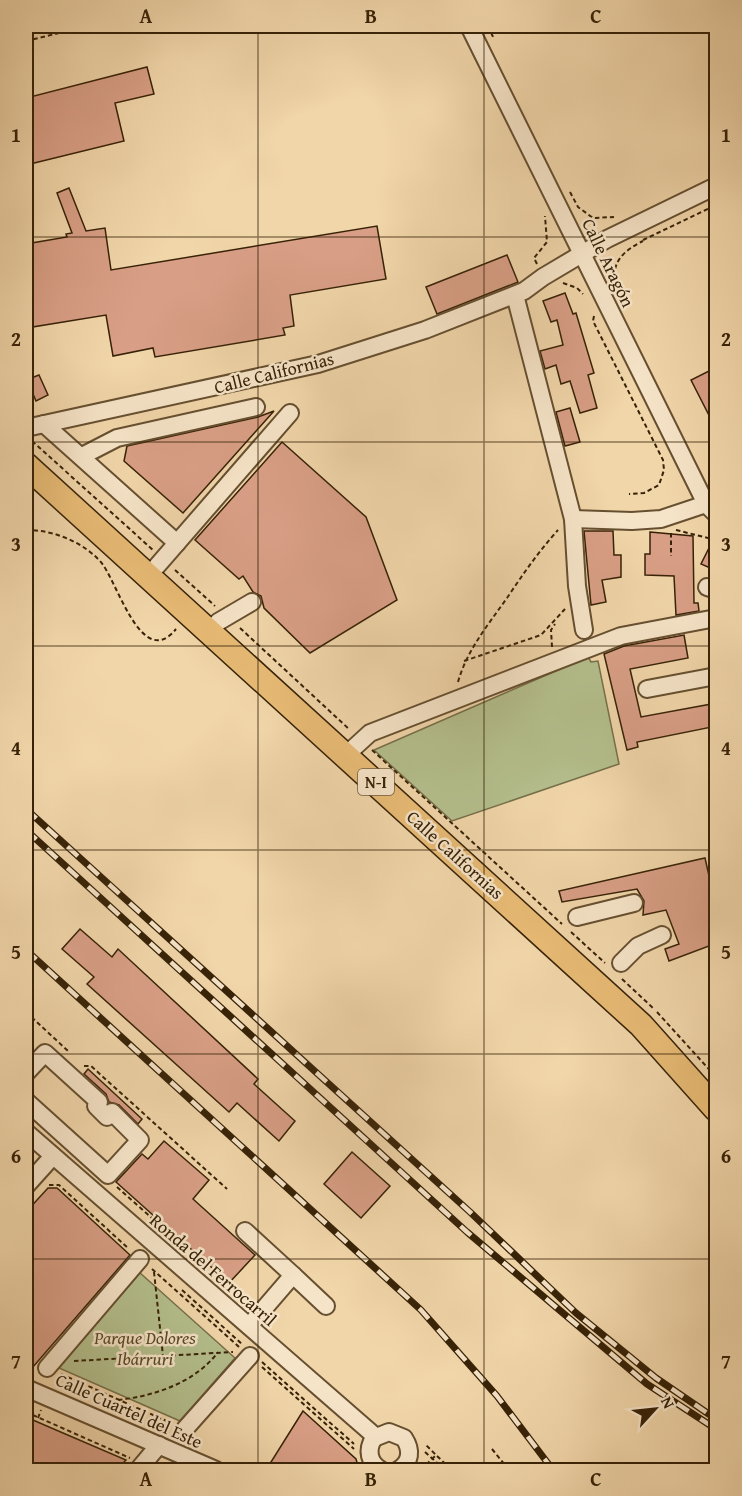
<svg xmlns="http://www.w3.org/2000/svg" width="742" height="1496" viewBox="0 0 742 1496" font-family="'Gentium Book Plus',serif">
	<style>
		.green { fill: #b4bf8d; stroke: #76704a; stroke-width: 1.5 }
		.building { fill: #d99f86; stroke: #372207; stroke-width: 1.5 }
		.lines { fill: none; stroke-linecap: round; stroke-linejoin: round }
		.minor-casing { stroke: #664f30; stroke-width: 20 }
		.highway-casing { stroke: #372207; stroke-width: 27 }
		.path { stroke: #372207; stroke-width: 2; stroke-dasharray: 4.5 3; stroke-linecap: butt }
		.minor { stroke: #f6e4c8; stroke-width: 16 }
		.highway { stroke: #e8bb75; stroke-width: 24 }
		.rail-casing { stroke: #372207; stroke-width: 7 }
		.rail { stroke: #f6e4c8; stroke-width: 4.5; stroke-dasharray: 14; stroke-linecap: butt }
		.grid { fill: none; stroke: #372207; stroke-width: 1.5; stroke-opacity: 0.55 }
		.labels { text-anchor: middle; stroke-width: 5; stroke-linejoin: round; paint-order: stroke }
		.shield { fill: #f6e4c8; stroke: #705c41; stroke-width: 1.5 }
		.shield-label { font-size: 16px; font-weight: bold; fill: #372207 }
		.street-label { font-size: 18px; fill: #372207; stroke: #f6e4c8 }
		.park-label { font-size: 18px; font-style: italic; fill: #564928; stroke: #f6e4c8 }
		.neatline { fill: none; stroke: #372207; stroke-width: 2 }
		.grid-label { font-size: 20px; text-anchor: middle; font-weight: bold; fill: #372207 }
	</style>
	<rect width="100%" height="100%" fill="#f1d6aa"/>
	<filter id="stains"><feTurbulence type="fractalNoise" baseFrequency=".00333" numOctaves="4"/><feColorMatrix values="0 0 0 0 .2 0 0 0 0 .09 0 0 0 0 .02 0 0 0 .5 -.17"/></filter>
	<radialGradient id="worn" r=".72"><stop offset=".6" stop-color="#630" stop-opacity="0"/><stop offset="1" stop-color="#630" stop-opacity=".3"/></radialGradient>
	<!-- green -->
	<g class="green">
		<polygon points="588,657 591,662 598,661 619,764 452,821 374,750"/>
		<polygon points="139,1272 235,1358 180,1421 59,1368"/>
	</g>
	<!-- building -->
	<g class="building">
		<polygon points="147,67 154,94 115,103 124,141 26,165 26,98"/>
		<polygon points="69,188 86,231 105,228 111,270 377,226 386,279 290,295 294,326 283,328 285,335 155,357 153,348 113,356 106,315 26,328 26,244 67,237 66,234 72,233 57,193"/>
		<polygon points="507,255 518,282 437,314 426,287"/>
		<polygon points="565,293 573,314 576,313 594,373 588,375 597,408 580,413 570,381 561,384 556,365 545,369 540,351 563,345 557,320 551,322 543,301"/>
		<polygon points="717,367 717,431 691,380"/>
		<polygon points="39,375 48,395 36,401 33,394 26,397 26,380"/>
		<polygon points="570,408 580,442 565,446 556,412"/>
		<polygon points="274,411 183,513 124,461 127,446 258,417"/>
		<polygon points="282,442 366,517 397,600 310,653 264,608 261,596 253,592 243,576 239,579 195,540"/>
		<polygon points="584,531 613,531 614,555 621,555 621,577 602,580 606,602 591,605"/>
		<polygon points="650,532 693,536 694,603 698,603 699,611 676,615 674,576 645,575 645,554 650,554"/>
		<polygon points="717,532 717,571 701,564"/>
		<polygon points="684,635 688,658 630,669 641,717 717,703 717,726 637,742 638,747 627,750 604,654 624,646"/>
		<polygon points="705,858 717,911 717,943 669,961 665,949 679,944 666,910 643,915 644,901 637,889 562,902 559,891"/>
		<polygon points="80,929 112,957 118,949 258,1079 254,1084 295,1121 279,1141 237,1103 229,1112 87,984 94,977 62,949"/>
		<polygon points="88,1069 142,1119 138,1124 119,1105 109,1102 106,1094 84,1074"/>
		<polygon points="164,1141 209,1180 193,1199 255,1255 229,1283 116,1182 142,1154 148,1159"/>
		<polygon points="352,1152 390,1186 361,1218 324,1184"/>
		<polygon points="48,1188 57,1188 130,1255 26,1375 26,1212"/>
		<polygon points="303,1411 356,1459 359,1470 266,1470"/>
		<polygon points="26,1417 63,1433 126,1460 116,1470 26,1470"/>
	</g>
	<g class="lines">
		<!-- minor casing -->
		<g class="minor-casing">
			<g id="minor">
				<polyline points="469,26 706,504 716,514"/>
				<polyline points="515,295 573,519 577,586 584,630"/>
				<polyline points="44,424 177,543"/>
				<polyline points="26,428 318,364 425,330 524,291 543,277 607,239 716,186"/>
				<polyline points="82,456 117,438 256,407"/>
				<polyline points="573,519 632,521 661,519 706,504"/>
				<polyline points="157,566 290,413"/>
				<polyline points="707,587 716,590"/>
				<polyline points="218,622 252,602"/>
				<polyline points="647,689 716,676"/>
				<polyline points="346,755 370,733 621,636 716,618"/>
				<polyline points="577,917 634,903"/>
				<polyline points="621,963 638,946 662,935"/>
				<polyline points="26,1073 45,1053 99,1102 96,1106 107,1117 112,1112 140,1140 108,1175 26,1101"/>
				<polyline points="26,1132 376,1437"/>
				<polyline points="26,1186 53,1156"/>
				<polyline points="245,1231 293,1275 249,1326"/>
				<polyline points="293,1275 326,1306"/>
				<polyline points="47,1368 140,1259"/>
				<polyline points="26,1388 216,1470"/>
				<polyline points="185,1429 250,1356"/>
				<polyline points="138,1470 159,1445"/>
				<path d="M381,1470C369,1463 366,1450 374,1438L389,1432L404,1438C412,1450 411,1463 398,1470"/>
			</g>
		</g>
		<!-- highway casing -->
		<g class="highway-casing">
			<polyline id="highway" points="26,465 641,1025 716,1109"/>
		</g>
		<!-- path -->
		<g class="path">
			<polyline points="488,26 494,39"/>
			<polyline points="26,41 88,26"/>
			<polyline points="570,192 578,207 593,218 614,217"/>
			<polyline points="643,240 716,205"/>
			<polyline points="537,264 534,258 547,242 545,216"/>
			<polyline points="563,283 577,288 583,294"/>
			<path d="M615,284C611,261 625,250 643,241"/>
			<polyline points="594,316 593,321 663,460 664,470 659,485 644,493 629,494"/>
			<polyline points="32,441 153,550"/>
			<path d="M26,530C53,530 81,541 100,561C117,579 141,672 176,629"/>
			<polyline points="676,530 716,540"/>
			<polyline points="671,533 671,556"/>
			<polyline points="175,570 215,606"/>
			<polyline points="240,628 350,730"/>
			<polyline points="552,647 551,630 555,624"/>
			<polyline points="464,661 541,635 565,609"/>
			<path d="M458,682C467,650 488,625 507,598C523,574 539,551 558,530"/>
			<polyline points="372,750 562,924"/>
			<polyline points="571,932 605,963"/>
			<polyline points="622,979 653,1008"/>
			<polyline points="26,1012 68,1051"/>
			<polyline points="657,1012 716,1077"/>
			<polyline points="84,1066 91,1066 227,1189"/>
			<polyline points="49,1185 59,1185 129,1249"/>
			<polyline points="117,1187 207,1267"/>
			<polyline points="26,1207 32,1200"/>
			<polyline points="152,1269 239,1347"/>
			<polyline points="154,1272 163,1356"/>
			<polyline points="182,1290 242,1344"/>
			<polyline points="74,1361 233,1352"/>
			<polyline points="262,1362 354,1444"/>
			<polyline points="262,1367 354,1449"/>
			<polyline points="61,1374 171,1423"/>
			<path d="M118,1400C155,1396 196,1382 218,1352"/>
			<polyline points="26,1412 130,1458"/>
			<polyline points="38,1418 41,1410"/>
			<polyline points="492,1449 509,1470"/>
			<polyline points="425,1452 445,1470"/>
			<polyline points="437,1456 452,1470"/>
			<polyline points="230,1464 244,1470"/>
			<polyline points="421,1470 436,1455 425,1444"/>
		</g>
		<!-- minor -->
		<use href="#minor" class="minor"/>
		<!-- highway -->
		<use href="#highway" class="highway"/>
		<!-- rail casing -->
		<g class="rail-casing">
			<g id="rail">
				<polyline points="26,809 470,1212 576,1313 656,1378 716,1419"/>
				<polyline points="26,830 467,1232 647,1384 716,1429"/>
				<polyline points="26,950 421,1310 497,1396 553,1470"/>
			</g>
		</g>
		<!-- rail -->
		<use href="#rail" class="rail"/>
	</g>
	<!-- grid -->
	<path class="grid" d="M258,26V1470M484,26V1470M26,237H716M26,442H716M26,646H716M26,850H716M26,1054H716M26,1259H716"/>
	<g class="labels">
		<!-- shield labels -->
		<rect class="shield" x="358" y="769" width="36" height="26" rx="4.5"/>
		<g class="shield-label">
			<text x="376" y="788">N-I</text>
		</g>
		<!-- street labels -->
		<g class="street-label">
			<text transform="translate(608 263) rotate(64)" y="6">Calle Aragón</text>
			<text transform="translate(274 373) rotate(-14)" y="6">Calle Californias</text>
			<text transform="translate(455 855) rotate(42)" y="6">Calle Californias</text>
			<text transform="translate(213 1270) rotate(41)" y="6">Ronda del Ferrocarril</text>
			<text transform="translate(129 1411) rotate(24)" y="6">Calle Cuartel del Este</text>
		</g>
		<!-- park labels -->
		<g class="park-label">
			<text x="145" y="1344">Parque Dolores<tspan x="145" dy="21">Ibárruri</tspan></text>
		</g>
	</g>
	<!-- margin -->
	<rect width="742" height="1496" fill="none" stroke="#f1d6aa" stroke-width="66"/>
	<!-- north arrow -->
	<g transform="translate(655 1409) rotate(63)" stroke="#f6e4c8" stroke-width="4.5" paint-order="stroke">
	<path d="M0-4.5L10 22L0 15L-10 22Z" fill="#372207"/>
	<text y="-9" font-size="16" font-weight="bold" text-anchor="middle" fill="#372207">N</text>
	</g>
	<rect x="33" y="33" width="676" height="1430" class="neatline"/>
	<g class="grid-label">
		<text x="146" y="23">A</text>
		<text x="371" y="23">B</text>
		<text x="596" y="23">C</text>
		<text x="16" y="142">1</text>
		<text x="726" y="142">1</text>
		<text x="16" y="346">2</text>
		<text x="726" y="346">2</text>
		<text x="16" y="551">3</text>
		<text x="726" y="551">3</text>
		<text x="16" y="755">4</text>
		<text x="726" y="755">4</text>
		<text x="16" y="959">5</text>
		<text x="726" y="959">5</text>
		<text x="16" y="1163">6</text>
		<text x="726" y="1163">6</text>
		<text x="16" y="1368">7</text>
		<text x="726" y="1368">7</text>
		<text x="146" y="1486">A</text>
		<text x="371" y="1486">B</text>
		<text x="596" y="1486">C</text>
	</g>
	<rect width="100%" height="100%" filter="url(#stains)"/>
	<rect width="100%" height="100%" fill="url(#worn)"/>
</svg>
